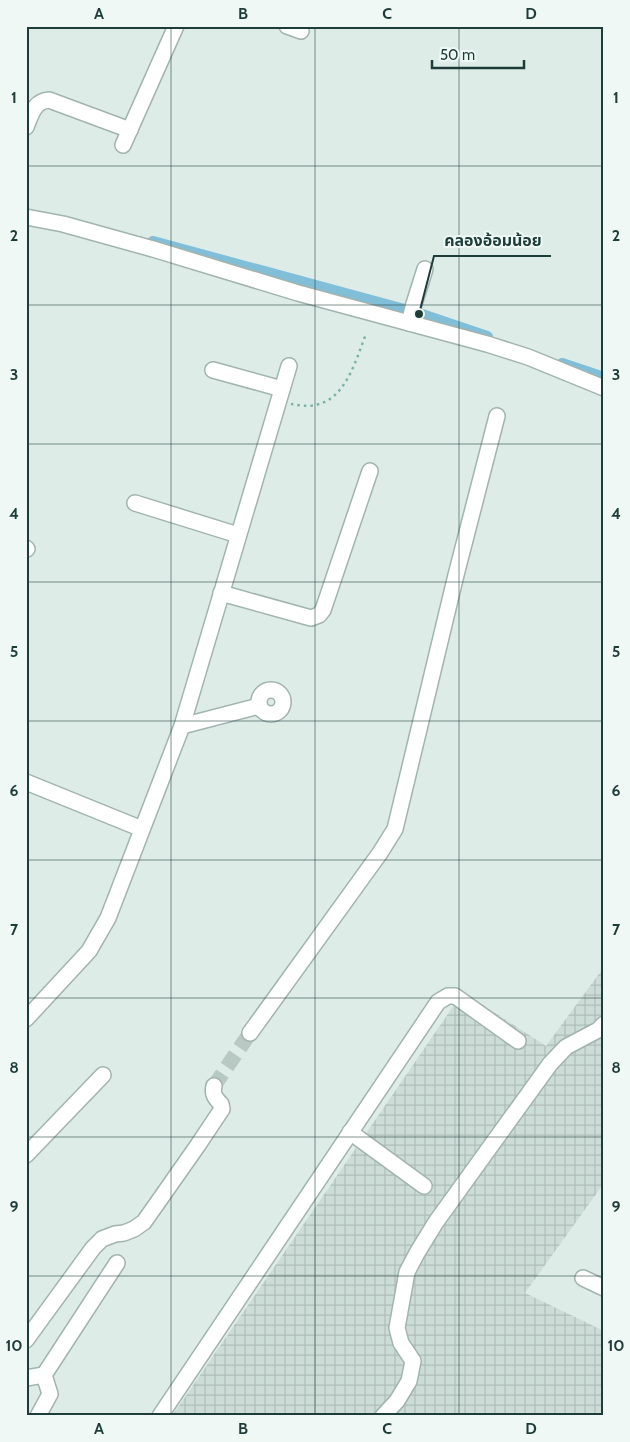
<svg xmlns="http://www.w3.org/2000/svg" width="630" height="1442" font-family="Cabin,'Noto Sans Thai',sans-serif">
	<defs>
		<pattern id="industrial-grid" width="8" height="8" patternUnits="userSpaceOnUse" patternTransform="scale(1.25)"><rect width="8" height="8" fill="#ccdcd7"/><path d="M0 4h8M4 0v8" fill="none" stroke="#afbeb9"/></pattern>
	</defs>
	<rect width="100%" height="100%" fill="#deece7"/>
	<polygon fill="url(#industrial-grid)" points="604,967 604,1183 525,1293 604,1331 604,1416 172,1416 463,992 546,1046"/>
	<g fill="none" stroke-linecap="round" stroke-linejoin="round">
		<g stroke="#80bfd7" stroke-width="12">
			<polyline points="153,242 419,314 487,337"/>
			<polyline points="562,364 604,378"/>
		</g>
		<polyline stroke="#b8c9c4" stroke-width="15" stroke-dasharray="15 8" stroke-linecap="butt" points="214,1086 250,1033"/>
		<defs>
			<g id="minor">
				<polyline points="287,26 301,31"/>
				<path d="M26,127c5,-12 8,-26 23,-27l81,30"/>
				<polyline points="123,145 176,26"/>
				<polyline points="26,217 63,224 153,249 298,293 487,344 528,357 604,388"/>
				<polyline points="409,323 413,307 425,269"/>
				<polyline points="213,370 282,389"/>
				<polyline points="135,503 238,535"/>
				<polyline points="26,548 27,549"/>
				<polyline points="221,593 311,618 319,615 323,610 370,471"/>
				<circle cx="271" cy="702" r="12"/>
				<polyline points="182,726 259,706"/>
				<polyline points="26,782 142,829"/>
				<polyline points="26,1019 89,951 108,918 182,726 289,366"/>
				<polyline points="250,1033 380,853 395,829 456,575 497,416"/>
				<polyline points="350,1132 424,1186"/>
				<polyline points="26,1155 103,1075"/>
				<polyline points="583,1278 604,1288"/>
				<path d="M26,1340l67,-92 9,-9 13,-5 9,-1 10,-4 10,-7 54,-77 24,-36 -1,-5c-6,-6 -9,-10 -7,-18"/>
				<polyline points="26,1378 44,1375"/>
				<polyline points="38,1416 50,1394 44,1375 117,1263"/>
				<polyline points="160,1416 438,1002 448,996 455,996 518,1041"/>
				<polyline points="383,1416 397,1401 409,1381 413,1361 401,1343 397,1328 407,1272 417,1253 436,1222 550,1064 566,1047 598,1030 604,1024"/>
			</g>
		</defs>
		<use href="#minor" stroke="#a1b4af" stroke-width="18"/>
		<path stroke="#7bb3a8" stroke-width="2.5" stroke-dasharray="2.5 4" stroke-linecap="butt" d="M291,404c7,1 16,3 24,1 31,-5 41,-46 51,-71"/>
		<use href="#minor" stroke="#fff" stroke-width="15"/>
	</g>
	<path fill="none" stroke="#1e3d38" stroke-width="1" stroke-opacity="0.55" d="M171,26v1390M315,26v1390M459,26v1390M26,166h578M26,305h578M26,444h578M26,582h578M26,721h578M26,860h578M26,998h578M26,1137h578M26,1276h578"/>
	<path fill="none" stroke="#1e3d38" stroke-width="2" d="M419 314L434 256H551"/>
	<circle fill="#1e3d38" stroke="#eff8f5" stroke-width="2" cx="419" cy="314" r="5"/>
	<g font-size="16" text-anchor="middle" font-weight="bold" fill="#1e3d38" stroke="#eff8f5" stroke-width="4" stroke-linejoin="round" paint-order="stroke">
		<text x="493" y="246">คลองอ้อมน้อย</text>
	</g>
	<rect width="630" height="1442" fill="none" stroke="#eff8f5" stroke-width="55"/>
	<path d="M432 60v8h92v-8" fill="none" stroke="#1e3d38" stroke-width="2.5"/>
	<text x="440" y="60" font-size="15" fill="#1e3d38" stroke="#eff8f5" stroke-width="4" paint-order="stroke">50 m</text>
	<rect x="28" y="28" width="574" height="1386" fill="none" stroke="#1e3d38" stroke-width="2"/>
	<g font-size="16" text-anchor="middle" font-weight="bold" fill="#1e3d38">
		<text x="99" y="19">A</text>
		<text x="243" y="19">B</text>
		<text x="387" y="19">C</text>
		<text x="531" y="19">D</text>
		<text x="14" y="103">1</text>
		<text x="616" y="103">1</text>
		<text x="14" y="241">2</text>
		<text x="616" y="241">2</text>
		<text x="14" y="380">3</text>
		<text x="616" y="380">3</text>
		<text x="14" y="519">4</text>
		<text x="616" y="519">4</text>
		<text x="14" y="657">5</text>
		<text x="616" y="657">5</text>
		<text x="14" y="796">6</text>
		<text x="616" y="796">6</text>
		<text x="14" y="935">7</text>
		<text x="616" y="935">7</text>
		<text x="14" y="1073">8</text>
		<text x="616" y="1073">8</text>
		<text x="14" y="1212">9</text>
		<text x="616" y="1212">9</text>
		<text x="14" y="1351">10</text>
		<text x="616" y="1351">10</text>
		<text x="99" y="1434">A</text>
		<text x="243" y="1434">B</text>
		<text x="387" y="1434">C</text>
		<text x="531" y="1434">D</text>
	</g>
</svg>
